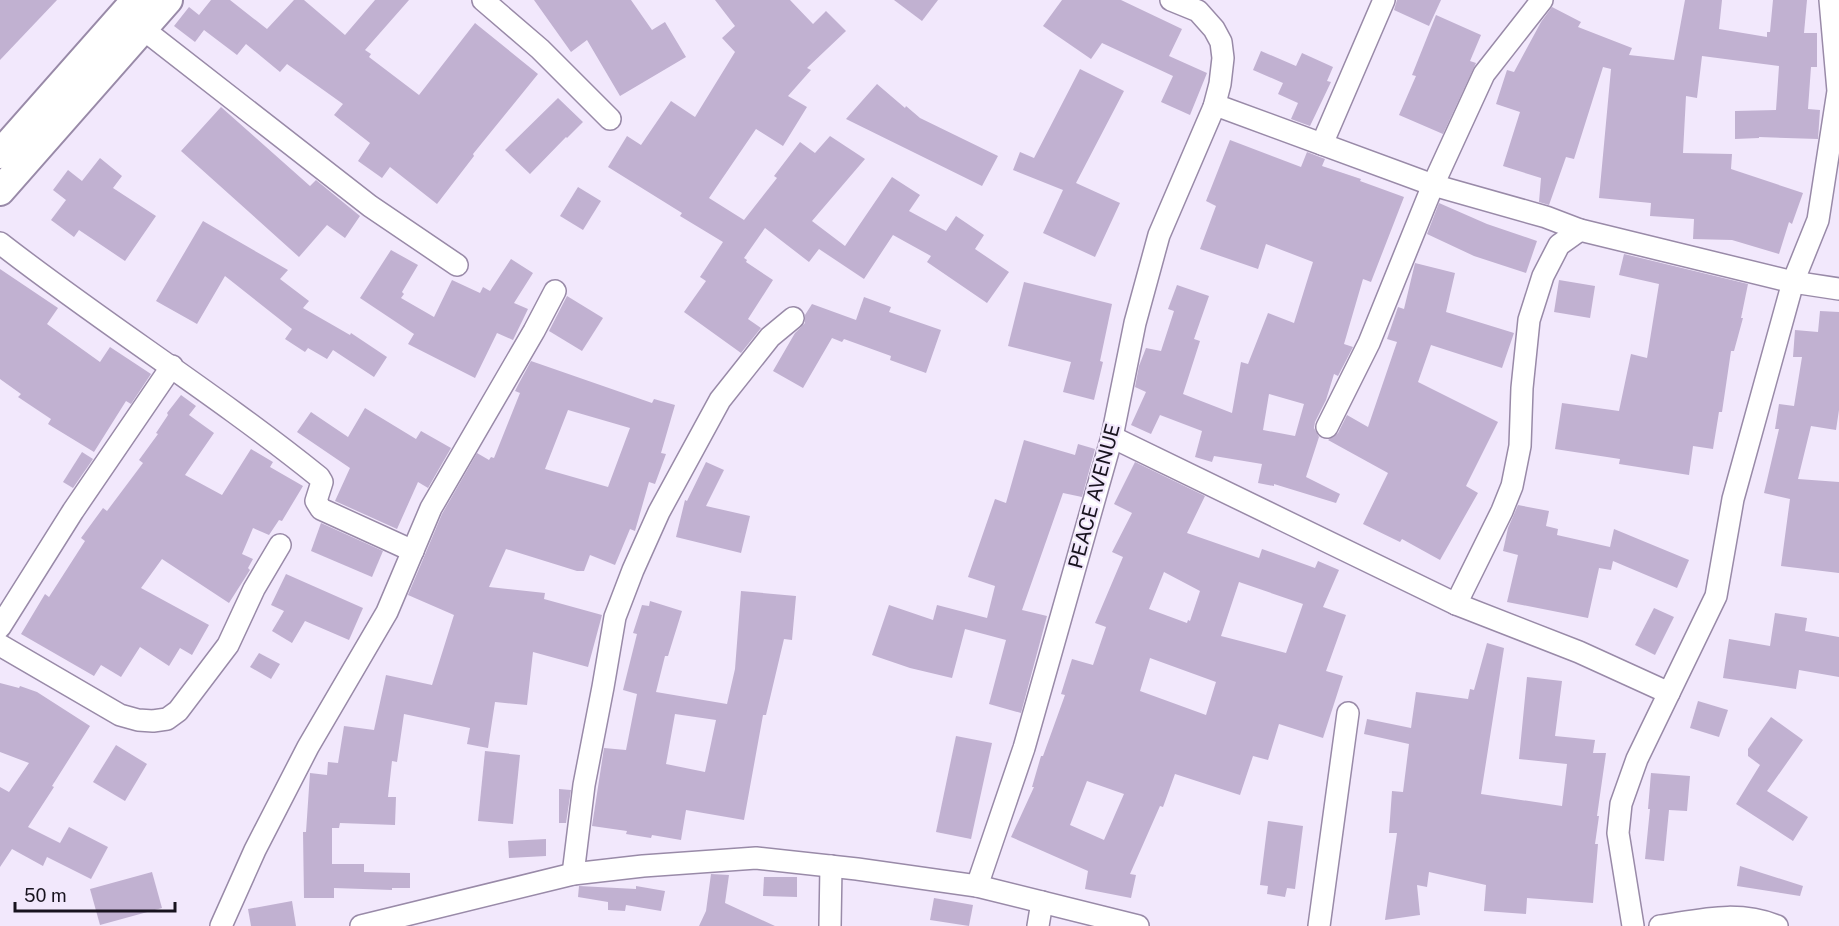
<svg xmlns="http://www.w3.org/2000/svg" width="1839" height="926" font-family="'Public Sans',sans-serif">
	<rect width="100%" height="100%" fill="#f2e8fc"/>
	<g fill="#c1b1d1" fill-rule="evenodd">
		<polygon points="0,0 57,0 0,60"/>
		<polygon points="211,0 230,0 267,29 294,0 304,0 345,35 375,0 409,0 365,50 371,54 369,57 419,95 475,23 538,74 473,154 474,156 437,204 390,167 382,178 358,161 370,143 334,115 343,104 287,64 280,72 246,44 237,55 204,30 195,42 174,26 189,7 199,15"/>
		<polygon points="534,0 631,0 652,30 665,22 686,57 620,96 587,40 571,52"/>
		<polygon points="715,0 790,0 813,24 826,11 846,31 807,68 811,70 788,96 807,107 783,146 756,129 709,198 744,220 777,178 774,176 800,142 815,153 830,136 865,159 812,221 845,246 892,177 920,195 909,211 946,231 956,216 984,235 975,249 1009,272 987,303 927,262 931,256 893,235 864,279 819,249 809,262 765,228 744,258 747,260 746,262 773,280 748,319 761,328 741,353 684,312 706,281 700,277 723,242 680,216 682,213 608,167 627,136 641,145 671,101 695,117 735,52 722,38 735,26"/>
		<polygon points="894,0 938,0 922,21"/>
		<polygon points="1062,0 1121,0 1182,29 1169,56 1207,73 1190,115 1161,102 1173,76 1102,43 1091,59 1043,26"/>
		<polygon points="1397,0 1441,0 1429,26 1394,10"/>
		<polygon points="1685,0 1722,0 1719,29 1767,37 1767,32 1770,32 1773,0 1807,0 1804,33 1817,33 1817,67 1811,67 1808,109 1820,110 1818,139 1759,137 1759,138 1735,139 1735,111 1776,110 1779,66 1702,56 1697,98 1686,96 1683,153 1732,154 1731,169 1803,193 1792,224 1789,222 1779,254 1732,240 1693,239 1694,219 1650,216 1651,203 1599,198 1611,69 1603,67 1574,159 1566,157 1549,205 1539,202 1541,178 1503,166 1520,112 1496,104 1507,70 1514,72 1541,22 1552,7 1581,22 1578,27 1632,48 1629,55 1674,60"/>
		<polygon points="1436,15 1481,35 1470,61 1476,63 1443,134 1399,115 1416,76 1412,75"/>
		<polygon points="1261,51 1296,66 1302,53 1333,67 1327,81 1331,82 1310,126 1291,119 1298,103 1278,94 1283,83 1253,70"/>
		<polygon points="1080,69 1124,91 1076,183 1120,203 1095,257 1043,233 1063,190 1013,170 1020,152 1034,158"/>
		<polygon points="877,84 905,108 906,106 920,118 998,156 982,186 846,119"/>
		<polygon points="558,98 583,122 567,138 566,137 530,174 505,150"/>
		<polygon points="221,107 310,186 316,180 360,216 345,238 327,225 299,257 181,151"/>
		<path d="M1230,140l71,27 6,-15 18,7 -3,7 39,13 -1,2 44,16 -33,85 -8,-3 -19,65 9,3 -15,29 -4,-2 -8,26 -11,22 -1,6 5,9 -13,40 34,17 -4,9 -62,-19v2l-16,-3 4,-19 -48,-8 -2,6 -17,-5 7,-26 -42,-16 -9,19 -20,-9 15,-33 -11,-5 4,-21 7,-18 15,3 13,-40 -6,-2 9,-24 32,11 -15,43 6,2 -17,53 49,19 9,-51 7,2 20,-51 26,10 19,-61 -47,-18 -8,25 -58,-20 16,-43 -10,-5zM1269,394l35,10 -9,32 -32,-6z"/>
		<polygon points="100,158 122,176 113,188 156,216 125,261 79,230 74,237 51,220 66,200 53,190 68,170 82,181"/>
		<polygon points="578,187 601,201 583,230 560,216"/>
		<polygon points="1439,203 1487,224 1537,241 1526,273 1474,256 1427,234"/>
		<polygon points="203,221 288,270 280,279 309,301 303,308 350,335 351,333 387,357 374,377 333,350 327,359 308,348 305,352 285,339 292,329 225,276 197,324 156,301"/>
		<polygon points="391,250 418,265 402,292 404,294 401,298 434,317 452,280 480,293 483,287 490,291 511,259 533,273 514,303 528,309 513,340 497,333 475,378 408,344 414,334 360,298"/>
		<polygon points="1624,254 1748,284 1741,318 1743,318 1734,351 1731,351 1722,412 1719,412 1713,449 1693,446 1689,475 1619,464 1620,459 1555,449 1562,403 1619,411 1631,354 1647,358 1659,284 1619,275"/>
		<polygon points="1415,263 1455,273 1446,312 1514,333 1502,368 1431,345 1418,382 1498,422 1466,486 1478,493 1440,560 1402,539 1400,542 1363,524 1388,473 1328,440 1338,433 1347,415 1368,427 1397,342 1387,339 1398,307 1404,309"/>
		<polygon points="0,269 58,308 47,324 100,362 110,347 151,374 131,404 126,401 94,452 48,424 51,419 18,397 21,394 0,379"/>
		<polygon points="1559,280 1595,286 1590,318 1554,312"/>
		<polygon points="1024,282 1112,304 1100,361 1103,362 1094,400 1063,392 1071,362 1008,346"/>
		<polygon points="567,296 603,318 582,351 549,331"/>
		<polygon points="864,297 891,307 889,312 941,330 926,373 890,360 891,356 844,339 842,342 832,338 803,388 773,371 795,333 805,323 805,315 812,304 856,320"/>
		<polygon points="1820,311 1839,312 1839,410 1836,430 1811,426 1798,479 1839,482 1839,573 1781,566 1790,499 1764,493 1779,429 1775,429 1779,404 1794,406 1802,357 1793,357 1795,330 1818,332"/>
		<path d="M531,361l121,42 2,-4 21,6 -14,48 5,1 -11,30 -6,-2 -14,49 -5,-2 -15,36 -25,-10 -6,16h-7l-71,-22 -17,38 56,6 -1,6 58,16 -14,52 -55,-15 -6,53 -32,-3 -7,46 -21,-4 3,-16 -66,-14 -7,48 -5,-1 -4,36h8l-1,28 -55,-2 -1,5h-7v36h32v8l46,1v15h-18v2l-58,-2v10h-30l-1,-66h3l4,-59 17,2 1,-13 10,1 6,-37 30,4 12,-55 46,10 22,-70 -46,-20 34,-81 35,-61 12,7 2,-3 3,1 26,-65 -5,-2 3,-6zM568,410l62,18 -22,59 -63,-18z"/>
		<polygon points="181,395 196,406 189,415 214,433 185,475 222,495 251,449 273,462 270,467 303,486 282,521 279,520 269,535 253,528 242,554 253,559 248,568 250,570 229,603 162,559 141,588 209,625 192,655 180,648 169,666 140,647 121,677 101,665 94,676 21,634 45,594 49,597 85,541 81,538 103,508 107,511 143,463 139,460 158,434 156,433 168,415 167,413"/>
		<polygon points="365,408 416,439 421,431 451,448 428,488 418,482 397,529 335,501 350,468 297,432 311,412 348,437"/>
		<polygon points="1024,440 1075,455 1078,444 1095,449 1082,497 1063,493 1022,610 1047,616 1021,713 989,704 1006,640 965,629 952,678 910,668 872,655 889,605 933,620 937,605 987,618 995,586 968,577 995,499 1006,503"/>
		<polygon points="82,452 93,459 73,488 63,482"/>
		<polygon points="706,462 724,470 706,506 750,516 741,553 676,537 685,500 687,501"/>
		<path d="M1135,462l70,34 -18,37 72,25 3,-9 53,19 3,-7 21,9 -16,37 23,8 -20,56 17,5 -20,62 -44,-14 -11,36 -15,-4 -13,39 -65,-21 -12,33 -3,-1 -30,68 6,1 -5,23 -46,-9 3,-18 -77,-34 23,-50h-2l9,-31h2l22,-61 -4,-1 11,-35 21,6 13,-38 -11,-4 28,-66 -11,-5 20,-39 -18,-9zM1164,572l36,19 -10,30 -2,-1 -1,3 -38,-14zM1239,582l64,22 -17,49 -65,-17zM1150,658l66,24 -10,33 -66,-24zM1087,781l37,13 -20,46 -34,-15z"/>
		<polygon points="1518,505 1549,511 1546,526 1558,529 1557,535 1610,547 1614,529 1689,560 1677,588 1613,561 1611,570 1599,568 1588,618 1507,602 1518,555 1503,551 1508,528"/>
		<polygon points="321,523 383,551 372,577 311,551"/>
		<polygon points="286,574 363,608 349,640 305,621 292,643 272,631 284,611 271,605"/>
		<path d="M741,591l55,5 -4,44 -8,-1 -18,76h-3l-19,105 -58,-10 -5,30 -29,-5 -1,3 -25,-4 1,-3 -35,-5 12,-78 22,2 11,-56 -14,-4 14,-56 -4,-1 9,-28 7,1 1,-5 32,10 -14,45h-3l-9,36 71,12 8,-35zM675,714l41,6 -11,52 -39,-8z"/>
		<polygon points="1654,608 1674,617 1655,655 1635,645"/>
		<polygon points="1775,613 1807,618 1805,631 1839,637 1839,677 1799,670 1796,689 1723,678 1729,639 1770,646"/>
		<polygon points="1487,643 1504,648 1481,794 1562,806 1567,764 1519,759 1527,677 1562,681 1555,736 1595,740 1593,753 1606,753 1597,816 1599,816 1595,844 1598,844 1593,903 1527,898 1526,914 1484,911 1486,885 1429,872 1427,887 1417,885 1420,915 1385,920 1397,833 1389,833 1392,791 1403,792 1409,744 1364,734 1367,719 1411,728 1416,692 1468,699 1470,689 1474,690"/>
		<polygon points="259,653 280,664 271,679 250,667"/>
		<polygon points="0,683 19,688 20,686 37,692 90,726 52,786 54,787 28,827 60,843 69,827 108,847 91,879 47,857 43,866 12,849 0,867 0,787 9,792 29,763 0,752"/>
		<polygon points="1698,701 1728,710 1719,737 1690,728"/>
		<polygon points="1771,717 1803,740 1767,791 1808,817 1793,841 1736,804 1760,765 1748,756 1748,749"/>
		<polygon points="956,736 992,743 971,839 936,832"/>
		<polygon points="116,745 147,764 125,801 93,782"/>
		<polygon points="485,751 520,755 513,824 478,821"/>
		<polygon points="1651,773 1690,776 1687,811 1669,810 1664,861 1645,859 1650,809 1648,809"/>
		<polygon points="559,789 571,790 566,823 559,823"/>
		<polygon points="1268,821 1303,826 1295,889 1287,888 1285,897 1267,894 1268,886 1260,885"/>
		<polygon points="546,839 546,856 509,858 508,841"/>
		<polygon points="1740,866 1803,886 1800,896 1737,886"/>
		<polygon points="152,872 162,908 100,925 90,889"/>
		<polygon points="711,874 729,875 725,903 775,926 699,926 706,911"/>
		<polygon points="764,877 797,877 797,897 763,896"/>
		<polygon points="579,886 636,889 636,886 665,891 661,911 626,905 625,911 608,910 608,902 578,897"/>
		<polygon points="934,898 973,905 969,926 930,920"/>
		<polygon points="292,901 296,926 251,926 248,909"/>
	</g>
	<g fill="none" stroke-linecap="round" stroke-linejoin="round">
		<defs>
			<g id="street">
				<polyline points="483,0 540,49 610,119"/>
				<polyline points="143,29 370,206 457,265"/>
				<polyline points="1214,107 1221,107 1433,185 1546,217 1580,230 1793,282 1839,289"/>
				<polyline points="1322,144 1384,0"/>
				<path d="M0,243c104,81 216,151 319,234l3,5 -6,19 5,8 92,42"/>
				<polyline points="1327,427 1369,343 1433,185 1484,74 1542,0"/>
				<polyline points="1112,437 1456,604 1579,652 1669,693"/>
				<polyline points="1456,604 1502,511 1512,486 1520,446 1522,388 1529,320 1543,276 1559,245 1580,230"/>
				<polyline points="0,627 73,511 172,366"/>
				<polyline points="0,645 120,715 138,720 153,721 167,719 178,711 228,645 254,589 280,545"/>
				<polyline points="573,874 584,785 603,687 615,617 633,570 659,512 720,400 770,337 793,318"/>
				<polyline points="977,886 1024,748 1112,437 1135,323 1159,235 1214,107 1220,84 1223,58 1221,42 1214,29 1198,11 1171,0"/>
				<polyline points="221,926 255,850 308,747 387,612 431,508 534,331 555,291"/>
				<polyline points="361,926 573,874 643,866 756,858 857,869 977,886 1138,926"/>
				<polyline points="830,926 831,866"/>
				<polyline points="1038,926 1042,902"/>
				<polyline points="1319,926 1348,713"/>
				<polyline points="1633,926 1618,833 1621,804 1637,759 1716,596 1733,499 1793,282 1818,220 1838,91 1830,0"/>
				<path d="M1660,926c41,-6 77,-16 117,0"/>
			</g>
			<g id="secondary">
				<polyline points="0,154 136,0"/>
				<polyline points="0,191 168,0"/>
			</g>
		</defs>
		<use href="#street" stroke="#998aa8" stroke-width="24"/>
		<use href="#secondary" stroke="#998aa8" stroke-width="32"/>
		<use href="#street" stroke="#fff" stroke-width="21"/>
		<use href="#secondary" stroke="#fff" stroke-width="28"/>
	</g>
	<g text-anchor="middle" stroke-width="4.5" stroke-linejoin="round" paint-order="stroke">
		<g font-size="20" fill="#18131e" stroke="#f2e8fc">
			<text transform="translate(1094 496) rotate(-75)" y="7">PEACE AVENUE</text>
		</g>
	</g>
	<path d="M15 902v9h160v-9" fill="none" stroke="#18131e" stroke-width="3"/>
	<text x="24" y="902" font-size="18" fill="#18131e" stroke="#f2e8fc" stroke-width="4.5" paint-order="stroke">50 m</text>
</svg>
